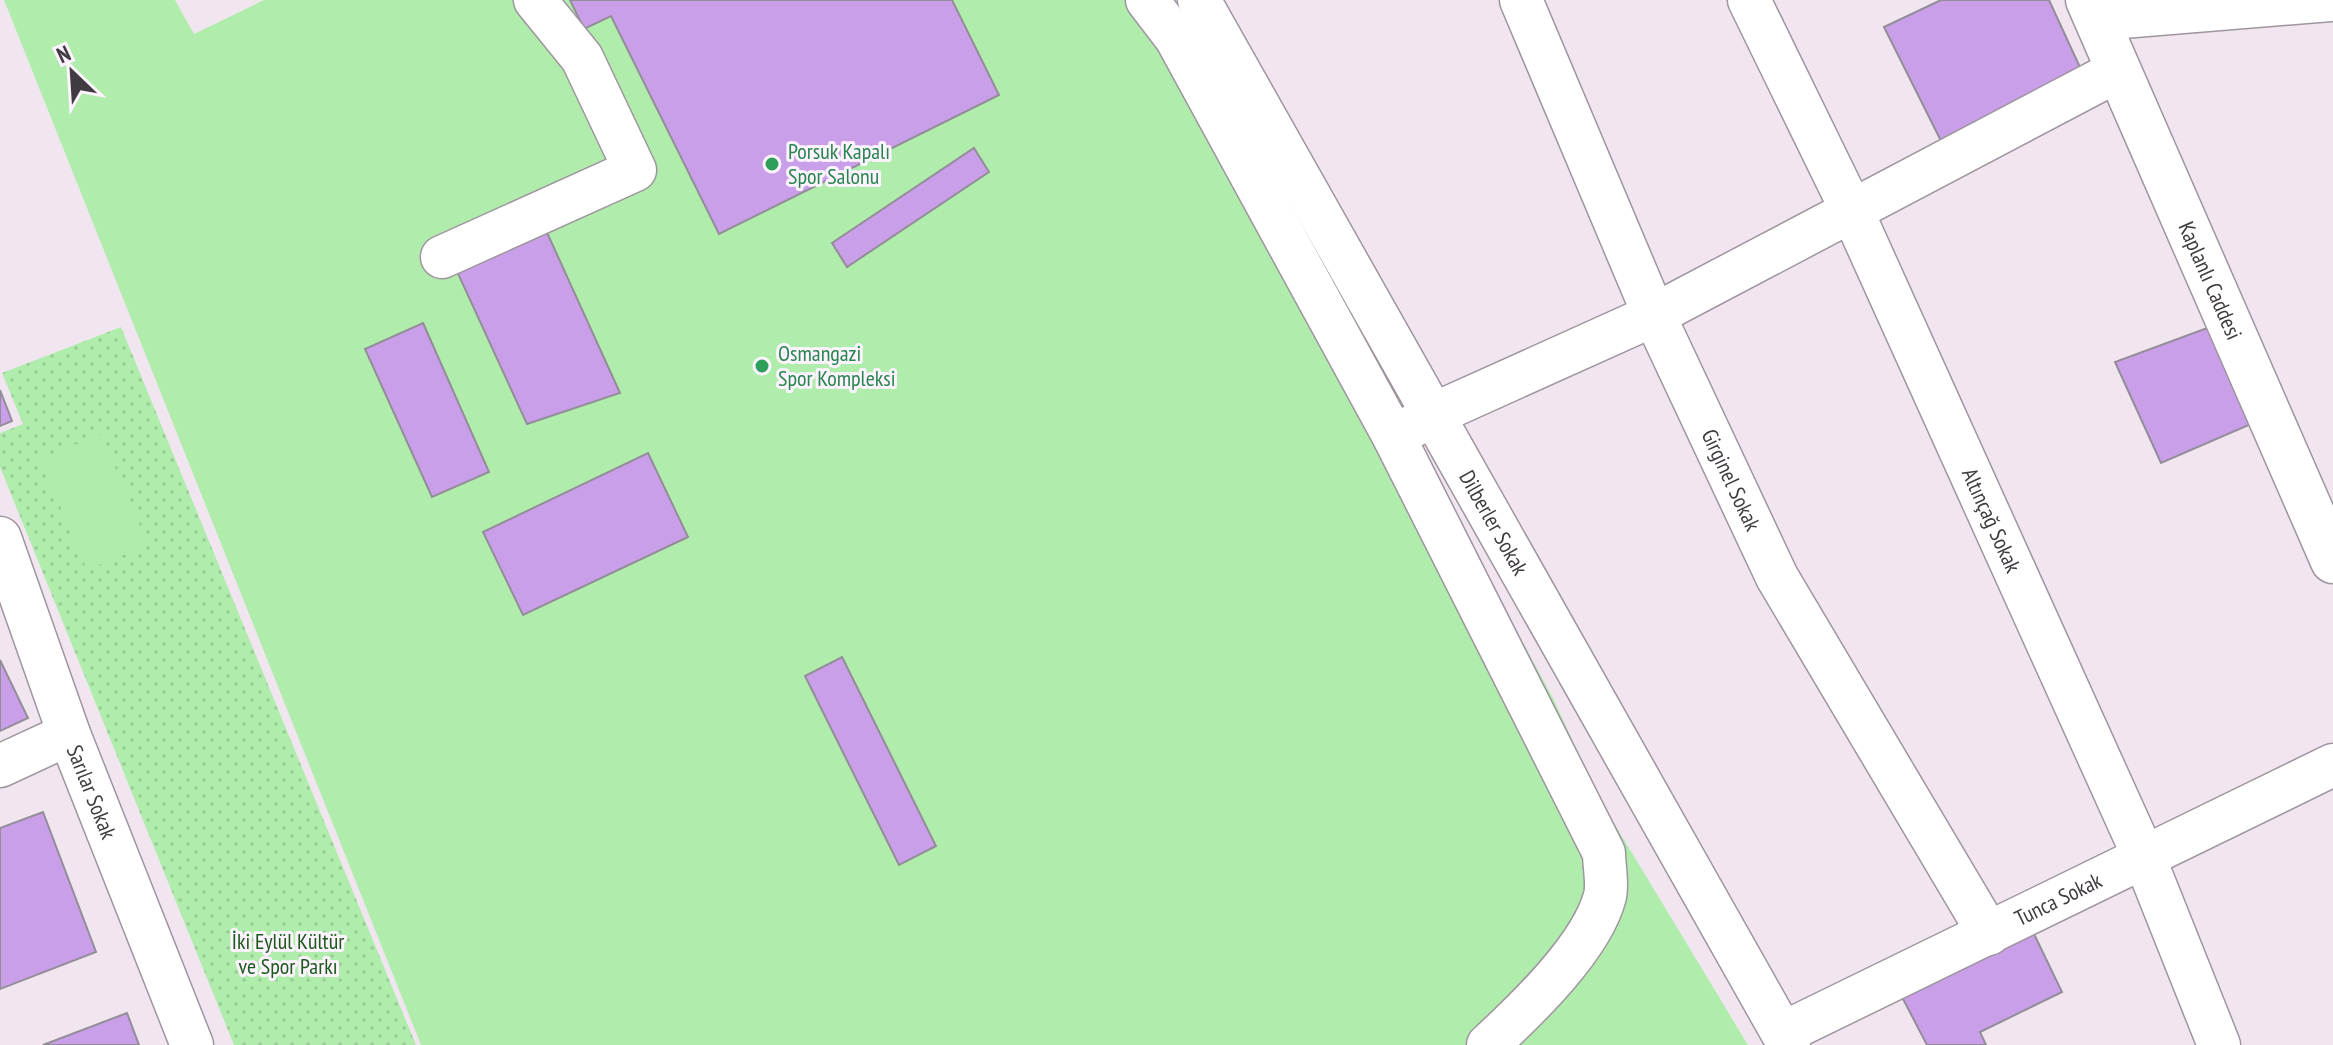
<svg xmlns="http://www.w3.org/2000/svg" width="2333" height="1045" font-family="'PT Sans Narrow',sans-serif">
	<defs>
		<pattern id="grass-dots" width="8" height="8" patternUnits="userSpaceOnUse" patternTransform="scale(2)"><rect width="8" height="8" fill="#b0edad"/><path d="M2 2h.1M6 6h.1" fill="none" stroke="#98cc96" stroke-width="1.8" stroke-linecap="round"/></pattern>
	</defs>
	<rect width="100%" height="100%" fill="#f1e6f0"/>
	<polygon fill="url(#grass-dots)" points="121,327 416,1045 234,1045 0,467 0,433 23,424 2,373"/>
	<g fill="#b0edad">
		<polygon points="4,0 175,0 194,34 264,0 1173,0 1553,698 1600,800 1748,1045 421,1045"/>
		<polygon points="101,434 148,545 87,570 40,459"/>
	</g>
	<g fill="#ca9fea" stroke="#938d98" stroke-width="2">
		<polygon points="570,0 952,0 999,95 719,234 611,16 584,29"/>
		<polygon points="1941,0 2049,0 2084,76 1943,145 1884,27"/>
		<polygon points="974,148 989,172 847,267 832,243"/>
		<polygon points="544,226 620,393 527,424 455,267"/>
		<polygon points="423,323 489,472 432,497 365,349"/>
		<polygon points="2218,324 2258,421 2161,463 2115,362"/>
		<polygon points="0,390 12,421 0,426"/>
		<polygon points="648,453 688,537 523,615 483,532"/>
		<polygon points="842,657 936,846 899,865 805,676"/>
		<polygon points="0,660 28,718 0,731"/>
		<polygon points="43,812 96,952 0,989 0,828"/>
		<polygon points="2034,934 2062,992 1980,1032 1986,1045 1927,1045 1902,997"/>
		<polygon points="127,1013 139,1045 43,1045"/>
	</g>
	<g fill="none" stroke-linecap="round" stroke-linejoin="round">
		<defs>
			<g id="minor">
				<polyline points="1147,0 1176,38 1394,437"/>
				<path id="s1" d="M1199,0l590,1045"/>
				<path id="s2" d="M1521,0l133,315 123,262 212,357"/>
				<path id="s3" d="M1749,0l103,211 292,646 75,188"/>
				<polyline points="2098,19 2330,0"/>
				<polyline points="442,257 635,170 582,58 535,0"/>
				<path id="s4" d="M0,538l69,196 123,311"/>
				<polyline points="0,766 69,734"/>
				<path id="s5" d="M1783,1033l550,-268"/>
				<path d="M1488,1045c38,-35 104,-98 117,-149 3,-13 -1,-30 -1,-43l-210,-416 38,-22 222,-100 465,-245"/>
			</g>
			<g id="secondary">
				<path id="s6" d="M2088,0l245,561"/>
			</g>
		</defs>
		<use href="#minor" stroke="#9f959f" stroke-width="45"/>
		<use href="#secondary" stroke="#9f959f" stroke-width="47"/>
		<use href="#minor" stroke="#fff" stroke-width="42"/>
		<use href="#secondary" stroke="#fff" stroke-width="44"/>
	</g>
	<g fill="#2e9e5b" stroke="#fef3fe" stroke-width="3">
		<circle cx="772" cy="164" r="8"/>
		<circle cx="762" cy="366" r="8"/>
	</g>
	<g text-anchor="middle" stroke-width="6" stroke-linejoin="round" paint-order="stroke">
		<g font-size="22" fill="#27864d" stroke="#fef3fe" text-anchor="start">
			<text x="788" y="159">Porsuk Kapalı<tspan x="788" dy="25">Spor Salonu</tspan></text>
			<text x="778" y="361">Osmangazi<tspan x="778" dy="25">Spor Kompleksi</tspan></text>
		</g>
		<g font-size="22" fill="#403b40" stroke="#fef3fe">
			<text dy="8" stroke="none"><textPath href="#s6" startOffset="306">Kaplanlı Caddesi</textPath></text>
			<text dy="8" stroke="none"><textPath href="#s2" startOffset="524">Girginel Sokak</textPath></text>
			<text dy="8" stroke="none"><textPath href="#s3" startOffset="574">Altınçağ Sokak</textPath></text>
			<text dy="8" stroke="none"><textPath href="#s1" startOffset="600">Dilberler Sokak</textPath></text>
			<text dy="8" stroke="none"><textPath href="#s4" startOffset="270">Sarılar Sokak</textPath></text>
			<text dy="8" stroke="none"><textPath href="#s5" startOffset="306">Tunca Sokak</textPath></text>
		</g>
		<g font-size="22" fill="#19591a" stroke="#fef3fe">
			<text x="288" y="949">İki Eylül Kültür<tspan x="288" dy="25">ve Spor Parkı</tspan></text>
		</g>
	</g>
	<g transform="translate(72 72) rotate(335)" stroke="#fef3fe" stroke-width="6" paint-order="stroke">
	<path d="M0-6L14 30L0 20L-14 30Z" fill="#403b40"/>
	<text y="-12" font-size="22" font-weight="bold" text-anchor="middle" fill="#403b40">N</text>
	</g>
</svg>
